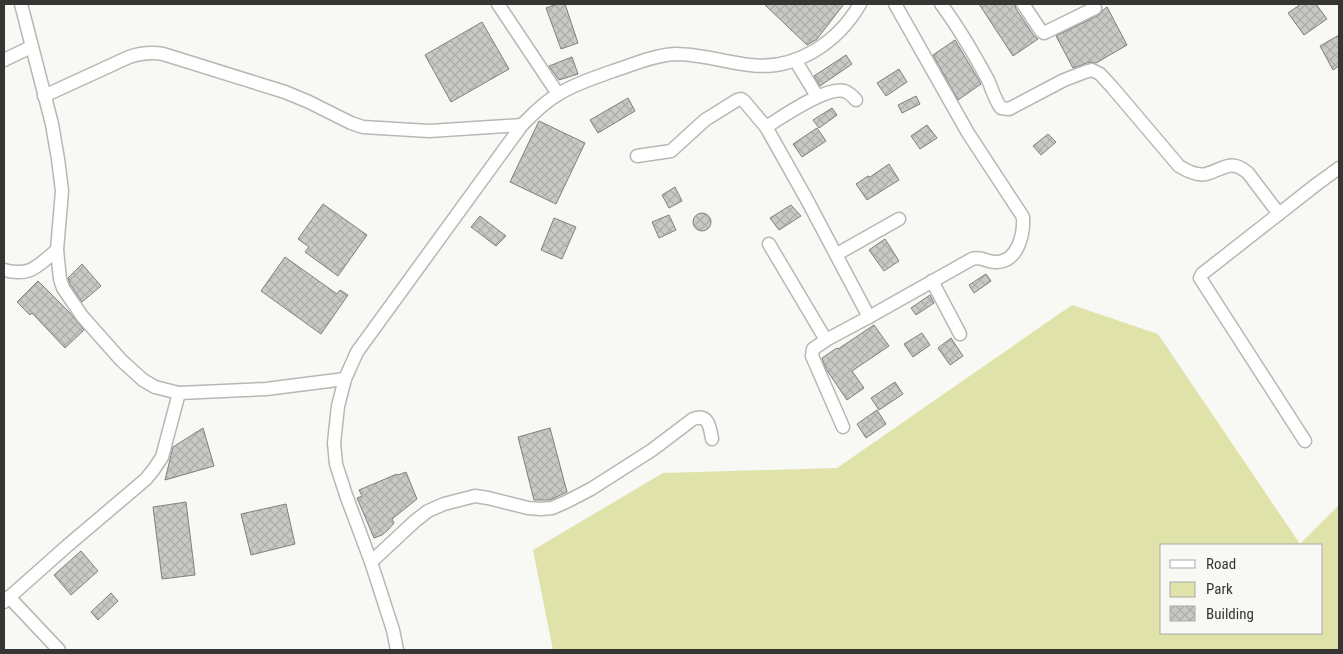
<svg xmlns="http://www.w3.org/2000/svg" width="1343" height="654" font-family="'Roboto Condensed',sans-serif">
	<defs>
		<pattern id="building-cross-hatch" width="8" height="8" patternUnits="userSpaceOnUse" patternTransform="scale(1.25)"><rect width="8" height="8" fill="#c8c8c5"/><path d="M0 0l8 8M0 8l8-8" fill="none" stroke="#acacaa"/></pattern>
	</defs>
	<rect width="100%" height="100%" fill="#f8f8f5"/>
	<path fill="#dfe3aa" fill-rule="evenodd" d="M1072,305l86,29 142,210 39,-39v145h-786l-20,-100 130,-77 174,-5zM1162,545h160v88h-160z"/>
	<g fill="url(#building-cross-hatch)" stroke="#80807e">
		<polygon points="557,4 565,4 578,43 561,49 546,8"/>
		<polygon points="764,4 844,4 817,39 807,45"/>
		<polygon points="979,4 1015,4 1016,9 1034,36 1038,39 1013,56"/>
		<polygon points="1301,4 1316,4 1327,19 1304,35 1288,13"/>
		<polygon points="1107,7 1127,45 1096,63 1090,62 1073,68 1056,36 1099,15 1103,10"/>
		<polygon points="482,22 509,69 451,102 425,55"/>
		<polygon points="1339,35 1339,66 1333,70 1320,46"/>
		<polygon points="955,40 981,84 958,100 933,55"/>
		<polygon points="846,55 852,64 820,86 814,76"/>
		<polygon points="572,57 578,74 559,80 549,66"/>
		<polygon points="899,69 907,82 886,96 877,83"/>
		<polygon points="916,96 920,104 902,113 898,105"/>
		<polygon points="628,98 635,111 598,133 590,120"/>
		<polygon points="832,108 837,115 819,128 813,120"/>
		<polygon points="539,121 585,143 556,204 510,182"/>
		<polygon points="927,125 937,138 920,149 911,136"/>
		<polygon points="817,128 826,141 802,157 793,144"/>
		<polygon points="1048,134 1056,142 1041,155 1033,146"/>
		<polygon points="889,164 899,180 867,200 856,184 868,176 870,177"/>
		<polygon points="675,187 682,201 669,208 662,195"/>
		<polygon points="323,204 367,235 338,276 305,252 309,247 298,239"/>
		<polygon points="791,205 801,216 779,230 770,218"/>
		<circle cx="702" cy="222" r="9"/>
		<polygon points="669,215 676,230 659,238 652,222"/>
		<polygon points="480,216 506,236 496,246 471,227"/>
		<polygon points="554,218 576,227 562,259 541,250"/>
		<polygon points="885,239 899,261 884,271 869,250"/>
		<polygon points="285,257 337,294 340,290 348,295 321,334 261,291"/>
		<polygon points="82,264 101,286 82,302 70,284 68,278"/>
		<polygon points="986,274 991,281 974,293 969,285"/>
		<polygon points="38,281 69,312 84,330 65,348 32,313 30,315 17,302"/>
		<polygon points="930,295 934,303 916,315 911,308"/>
		<polygon points="874,325 889,346 852,371 864,388 847,400 826,369 822,358 837,348 838,349"/>
		<polygon points="922,333 930,345 913,357 904,344"/>
		<polygon points="951,338 963,356 950,365 938,348"/>
		<polygon points="895,382 903,394 879,410 871,398"/>
		<polygon points="877,410 886,424 866,438 857,424"/>
		<polygon points="203,428 214,466 165,480 173,447"/>
		<polygon points="550,428 567,492 550,500 534,500 518,437"/>
		<polygon points="406,472 417,499 392,519 394,523 388,530 382,535 374,538 357,498 362,496 359,490 397,474 398,475"/>
		<polygon points="186,502 195,575 162,579 153,507"/>
		<polygon points="286,504 295,544 251,555 241,514"/>
		<polygon points="81,551 98,571 71,595 54,575"/>
		<polygon points="111,593 118,601 98,620 91,612"/>
	</g>
	<g fill="none" stroke-linecap="round" stroke-linejoin="round">
		<defs>
			<g id="minor">
				<polyline points="21,4 52,124 58,159 62,191 57,250 60,279 63,288 82,316 121,360 143,380 155,387 179,393 266,389 345,379"/>
				<polyline points="498,4 558,94"/>
				<path d="M941,4c18,24 33,50 47,76 4,9 7,20 13,28l8,1 55,-29 21,-8 7,-2 8,4 12,13 67,79c8,5 18,10 27,8 18,-5 25,-16 42,-1l31,41"/>
				<polyline points="1023,4 1041,31 1044,33 1095,8"/>
				<polyline points="4,60 31,47"/>
				<polyline points="795,60 817,96"/>
				<path d="M44,96l85,-39c12,-4 22,-5 34,-3l122,38 24,10 42,21 12,4 66,4 93,-6"/>
				<path d="M766,127c16,-10 60,-41 78,-36 5,1 9,6 12,9"/>
				<polyline points="637,156 671,151 705,120 737,100 741,99 744,101 766,127 806,198 869,317"/>
				<polyline points="769,244 826,340"/>
				<polyline points="837,254 899,219"/>
				<path d="M4,270c27,7 33,-4 53,-20"/>
				<polyline points="932,281 960,334"/>
				<path d="M843,427l-31,-71 1,-7 13,-9 43,-23 103,-58c9,-3 15,3 23,3 23,1 29,-28 28,-45l-55,-84 -73,-129"/>
				<polyline points="1305,441 1200,278 1202,274 1317,184 1339,168"/>
				<path d="M371,562l44,-41 13,-10 16,-7 31,-8 13,2 40,10 13,1 11,-1 14,-6 25,-13 61,-39 41,-31c16,-6 17,9 19,20"/>
				<polyline points="9,597 59,650"/>
				<polyline points="4,602 67,546 146,479 154,469 162,457 179,393"/>
				<path d="M397,650l-4,-20 -22,-68 -25,-67 -10,-31 -2,-21 4,-37 7,-27 12,-27 165,-227c11,-11 21,-22 35,-30 17,-11 37,-17 56,-24 19,-6 41,-16 62,-17 25,0 50,8 75,11 46,6 88,-23 110,-61"/>
			</g>
		</defs>
		<use href="#minor" stroke="#b7b7b4" stroke-width="15"/>
		<use href="#minor" stroke="#fff" stroke-width="12"/>
	</g>
	<rect width="1343" height="654" fill="none" stroke="#353534" stroke-width="10"/>
	<rect x="1160" y="544" width="162" height="90" fill="#f8f8f5" stroke="#aaaaa8"/>
	<rect x="1170" y="560" width="25" height="8" fill="#ffffff" stroke="#aaaaa8"/>
	<text x="1206" y="569" font-size="15" fill="#353534">Road</text>
	<rect x="1170" y="582" width="25" height="15" fill="#dfe3aa" stroke="#aaaaa8"/>
	<text x="1206" y="594" font-size="15" fill="#353534">Park</text>
	<rect x="1170" y="606" width="25" height="15" fill="url(#building-cross-hatch)" stroke="#aaaaa8"/>
	<text x="1206" y="619" font-size="15" fill="#353534">Building</text>
</svg>
